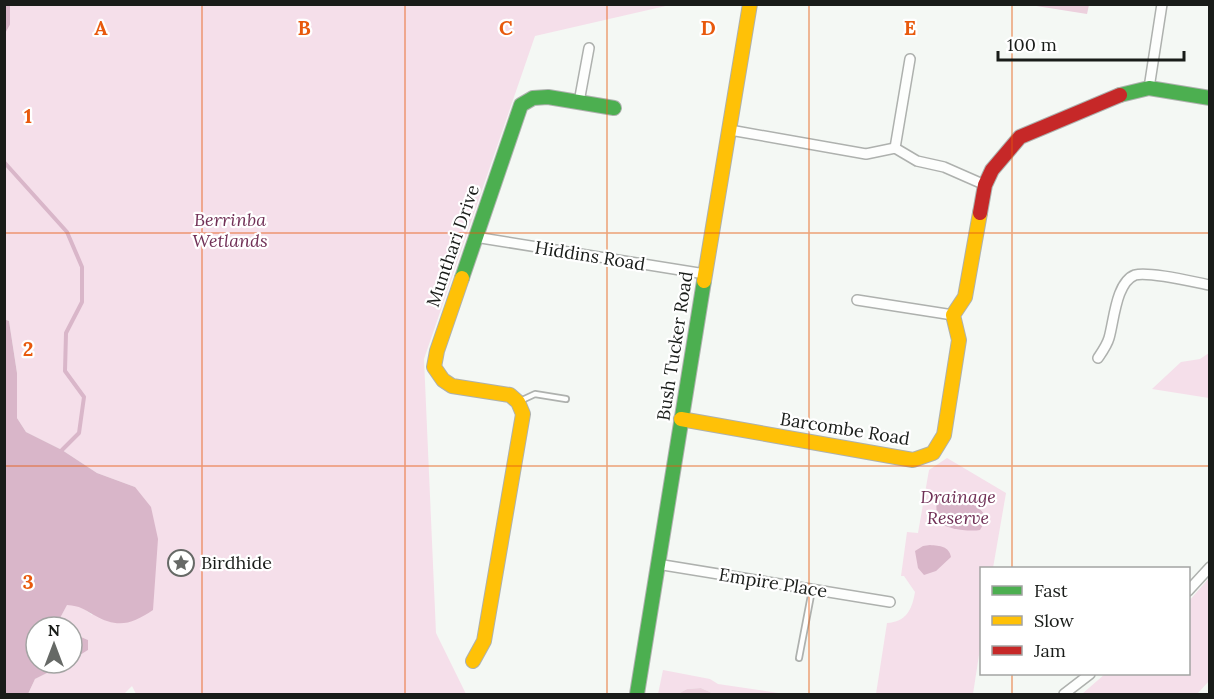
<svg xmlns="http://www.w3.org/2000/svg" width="1214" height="699" font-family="Lora,serif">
	<rect width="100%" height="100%" fill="#f4f8f4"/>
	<g fill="#f5dfea">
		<polygon points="4,5 670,5 535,36 424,359 436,633 466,694 136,694 132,686 124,694 28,694 35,679 67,663 72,663 72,660 88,650 88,640 72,633 72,627 64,627 59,620 67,604 81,606 92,615 135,487 97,473 62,450 26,432 17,418 17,373 9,321 4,319"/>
		<polygon points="1209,353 1209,398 1152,389 1181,362 1200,359"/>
		<path d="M947,458l59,35 -13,75h-11l-1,74 -8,52h-97l11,-71c19,-1 25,-13 28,-31l-11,-16h-3l6,-44 11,1 11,-63z"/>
		<polygon points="1209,578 1209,681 1197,694 1082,694 1105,674 1188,674 1189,601"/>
		<polygon points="663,670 710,679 718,684 785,694 714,694 701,688 687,689 678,694 666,693 658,694"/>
	</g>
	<g fill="#ecd0dd">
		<polygon points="1030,5 1089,4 1089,5 1087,14"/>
		<polygon points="701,688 714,694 678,694 687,689"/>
	</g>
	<g fill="#d9b6c9">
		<path d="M4,319l5,2 8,52v45l9,14 36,18 35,23 38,14 16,20 7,32 -5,71c-21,14 -35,19 -59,5 -11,-6 -13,-9 -27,-10l-8,15 5,7h-28v36h31l-32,16 -7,15h-23z"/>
		<path d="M936,499l32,3 11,6 6,7v6l-5,9c-11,2 -35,-1 -43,-9z"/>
		<path d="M930,545c10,1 19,1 21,12l-15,14 -12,4 -6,-7 -3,-17 8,-5z"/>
		<polygon points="72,633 88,640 88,650 72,660"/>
	</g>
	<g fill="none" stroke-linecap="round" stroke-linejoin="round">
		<g stroke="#d9b6c9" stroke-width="4">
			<polyline points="4,31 8,24 8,4"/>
			<polyline points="4,162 67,232 82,267 82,302 66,333 65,371 84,397 79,433 62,450"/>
		</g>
		<defs>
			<g id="lane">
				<polyline points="520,401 535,394 566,399"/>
				<polyline points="799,658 812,590"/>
			</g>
			<g id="street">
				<polyline points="1149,88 1162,4"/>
				<polyline points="579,102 589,48"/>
				<polyline points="730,130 866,154 895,148 917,161 944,167 985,185"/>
				<polyline points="895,148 910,59"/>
				<polyline points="475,237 705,274"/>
				<polyline points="857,300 953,315"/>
				<path d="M1098,358c4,-6 9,-13 11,-20 5,-17 7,-56 26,-63 13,-4 59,7 75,10"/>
				<polyline points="657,564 890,602"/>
				<polyline points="1188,591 1210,567"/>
				<polyline points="1064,694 1090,674"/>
			</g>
			<g id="fast">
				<polyline points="1120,95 1149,88 1210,98"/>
				<polyline points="462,278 521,105 533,98 548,97 614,108"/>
				<polyline points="637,694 704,281"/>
			</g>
			<g id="slow">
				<polyline points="462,278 437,351 434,367 443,380 452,386 510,395 518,402 523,414 484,641 473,661"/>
				<polyline points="704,281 750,4"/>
				<polyline points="681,419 913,460 933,453 944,435 959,340 953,315 965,297 980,213"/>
			</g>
			<polyline id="jam" points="980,213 985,185 992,170 1020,137 1120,95"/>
		</defs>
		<use href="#lane" stroke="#aeb1ae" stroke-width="8"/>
		<use href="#street" stroke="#aeb1ae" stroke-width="12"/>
		<use href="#fast" stroke="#aeb1ae" stroke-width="16"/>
		<use href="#slow" stroke="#aeb1ae" stroke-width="16"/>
		<use href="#jam" stroke="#aeb1ae" stroke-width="16"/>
		<use href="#lane" stroke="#fdfefd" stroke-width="4.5"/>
		<use href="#street" stroke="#fdfefd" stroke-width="9"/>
		<use href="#fast" stroke="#4caf50" stroke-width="14"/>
		<use href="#slow" stroke="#ffc107" stroke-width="14"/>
		<use href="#jam" stroke="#c62828" stroke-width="14"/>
	</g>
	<path fill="none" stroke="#e8590c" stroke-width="1.5" stroke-opacity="0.55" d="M202,4v690M405,4v690M607,4v690M809,4v690M1012,4v564M4,233h1206M4,466h1206M1012,674v20"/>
	<defs>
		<symbol id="sight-ring" viewBox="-11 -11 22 22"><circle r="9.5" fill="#fff" stroke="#666966" stroke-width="1.5"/><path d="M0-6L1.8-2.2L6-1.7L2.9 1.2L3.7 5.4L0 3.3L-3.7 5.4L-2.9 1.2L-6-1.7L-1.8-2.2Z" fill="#666966"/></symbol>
	</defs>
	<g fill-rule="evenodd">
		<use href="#sight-ring" x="166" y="548" width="30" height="30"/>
	</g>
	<g text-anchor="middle" stroke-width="4.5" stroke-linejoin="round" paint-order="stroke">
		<g font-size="18" font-style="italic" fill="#713157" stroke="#fff">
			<text x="230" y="226">Berrinba<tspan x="230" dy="21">Wetlands</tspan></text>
			<text x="958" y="503">Drainage<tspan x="958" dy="21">Reserve</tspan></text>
		</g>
		<g font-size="18" fill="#191c19" stroke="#fff">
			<text transform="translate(453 246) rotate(-71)" y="6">Munthari Drive</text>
			<text transform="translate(590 256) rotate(9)" y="6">Hiddins Road</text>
			<text transform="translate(675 346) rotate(-81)" y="6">Bush Tucker Road</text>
			<text transform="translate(845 429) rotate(9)" y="6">Barcombe Road</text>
			<text transform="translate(773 583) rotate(9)" y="6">Empire Place</text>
		</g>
		<g font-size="18" fill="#191c19" stroke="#fff" text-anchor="start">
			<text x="201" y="569">Birdhide</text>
		</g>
	</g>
	<g font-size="20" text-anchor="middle" font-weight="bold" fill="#e8590c" stroke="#fff" stroke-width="4.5" stroke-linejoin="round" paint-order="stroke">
		<text x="101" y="35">A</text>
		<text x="304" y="35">B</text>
		<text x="506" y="35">C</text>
		<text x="708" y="35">D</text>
		<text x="910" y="35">E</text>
		<text x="28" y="123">1</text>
		<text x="28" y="356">2</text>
		<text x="28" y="589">3</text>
	</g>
	<rect width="1214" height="699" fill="none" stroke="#191c19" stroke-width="12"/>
	<rect x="980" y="567" width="210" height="108" fill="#ffffff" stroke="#a3a4a3" stroke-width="1.5"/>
	<rect x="992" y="586" width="30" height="9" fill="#4caf50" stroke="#a3a4a3" stroke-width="1.5"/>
	<text x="1034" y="597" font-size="18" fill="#191c19">Fast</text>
	<rect x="992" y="616" width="30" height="9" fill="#ffc107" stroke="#a3a4a3" stroke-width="1.5"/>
	<text x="1034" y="627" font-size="18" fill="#191c19">Slow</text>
	<rect x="992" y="646" width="30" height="9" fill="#c62828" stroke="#a3a4a3" stroke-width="1.5"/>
	<text x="1034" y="657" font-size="18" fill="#191c19">Jam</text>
	<g transform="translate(54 645)"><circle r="28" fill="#ffffff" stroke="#a3a4a3" stroke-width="1.5"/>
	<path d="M0-4.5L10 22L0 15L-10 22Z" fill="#666966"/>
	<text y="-9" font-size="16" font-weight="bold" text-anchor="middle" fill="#191c19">N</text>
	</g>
	<path d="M998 51v9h186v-9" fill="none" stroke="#191c19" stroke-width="3"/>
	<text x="1007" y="51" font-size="18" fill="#191c19" stroke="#ffffff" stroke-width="4.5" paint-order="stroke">100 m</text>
</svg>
